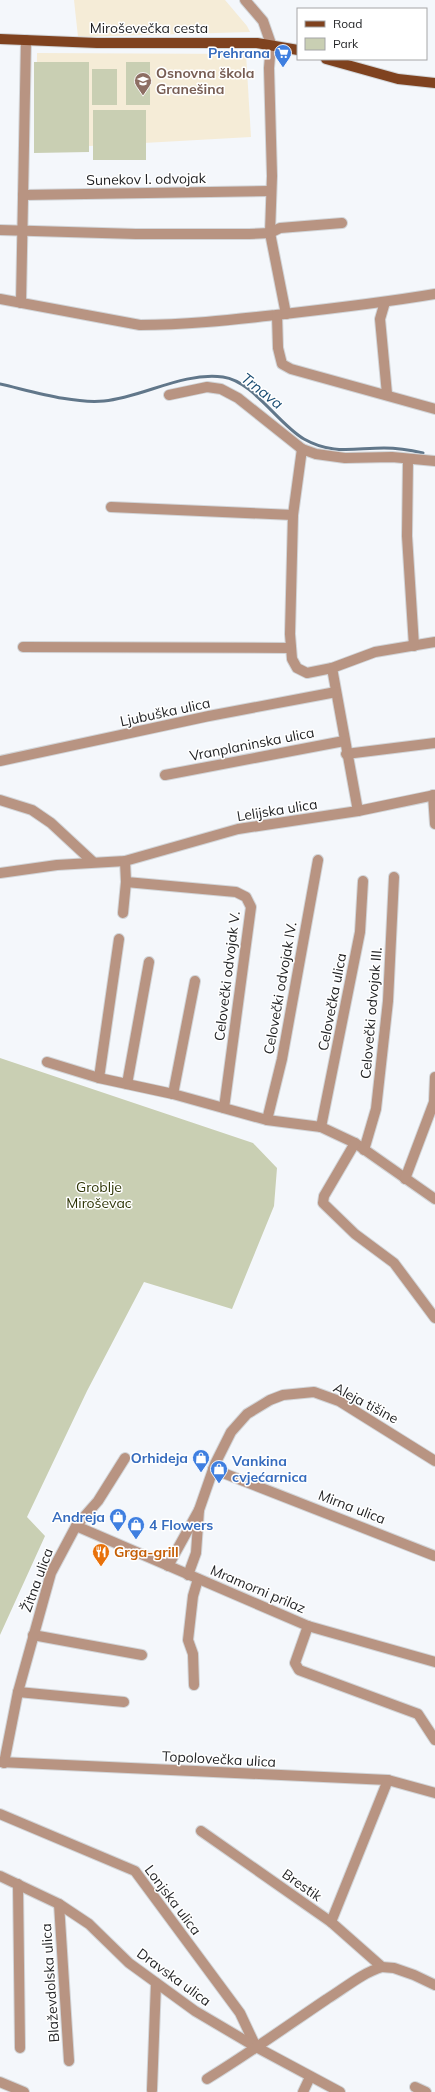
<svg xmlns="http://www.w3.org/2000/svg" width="435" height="2092" font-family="Mulish,sans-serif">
	<rect width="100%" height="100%" fill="#f4f7fb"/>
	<g fill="#f5ecd7">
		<polygon points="74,0 225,0 247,26 250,32 78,37"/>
		<polygon points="37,53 246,54 251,137 36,149"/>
	</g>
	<g fill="#c9cfb3">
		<polygon points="34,62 89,62 89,152 34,153"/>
		<rect x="126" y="62" width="24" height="43"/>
		<rect x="92" y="69" width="25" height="36"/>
		<rect x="93" y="110" width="53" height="50"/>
		<polygon points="0,1058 253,1143 277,1168 274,1206 232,1309 144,1282 87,1391 27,1517 45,1536 0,1635"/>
	</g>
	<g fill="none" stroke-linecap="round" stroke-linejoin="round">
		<path stroke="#61778a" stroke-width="3" d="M0,384c31,7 73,20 104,17 40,-4 77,-29 119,-24 30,4 55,47 81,62 28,16 50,9 80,9 13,0 26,2 39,5"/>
		<defs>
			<g id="minor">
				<polyline points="245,0 263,21 271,44 269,68 272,176 270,233 286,314"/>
				<polyline points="23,195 270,191"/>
				<polyline points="0,230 136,234 249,234 270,233 280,228 342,223"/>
				<path d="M0,299l140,26c45,0 90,-5 136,-10 53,-6 106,-12 159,-21"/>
				<polyline points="385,302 380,319 387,394"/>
				<polyline points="21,303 26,40"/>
				<polyline points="277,315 278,348 282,364 291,369 435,409"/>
				<polyline points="169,395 207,387 221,389 238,398 302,449 316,454 345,458 392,457 435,461"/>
				<polyline points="302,449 293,515 290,634 292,659 297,668 307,673 332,668 375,652 435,642"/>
				<polyline points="408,459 407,536 414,646"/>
				<polyline points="111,507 293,515"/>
				<polyline points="23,647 291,648"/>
				<polyline points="332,668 358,811"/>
				<polyline points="346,754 435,743"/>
				<polyline points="0,761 209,716 336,692"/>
				<polyline points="165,775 344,741"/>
				<polyline points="433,795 435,824"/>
				<polyline points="0,800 32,810 51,823 93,862"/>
				<polyline points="0,873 57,865 125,861 238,829 358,811 435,795"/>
				<polyline points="126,882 236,892 246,897 251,907 224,1108"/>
				<polyline points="123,913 126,882 125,861"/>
				<polyline points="47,1062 99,1078 173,1094 267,1120 321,1127 355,1143 435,1199"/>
				<polyline points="99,1078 119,939"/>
				<polyline points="127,1084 149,962"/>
				<polyline points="173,1094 195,981"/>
				<polyline points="267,1120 282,1059 318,860"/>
				<polyline points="321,1127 360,932 363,881"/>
				<polyline points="355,1143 324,1196 323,1203 355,1234 394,1263 435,1318"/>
				<polyline points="364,1150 376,1109 388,1001 394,877"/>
				<polyline points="405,1179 434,1102 435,1077"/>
				<polyline points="213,1469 435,1556"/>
				<polyline points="76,1526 308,1626 435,1662"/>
				<polyline points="168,1566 199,1510 215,1464 231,1432 247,1414 270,1400 283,1395 314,1392 339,1401 435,1461"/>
				<polyline points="188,1575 196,1553 199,1510"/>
				<polyline points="308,1626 295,1663 299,1670 418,1714 435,1740"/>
				<polyline points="33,1635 142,1655"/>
				<polyline points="194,1685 193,1654 188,1640 193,1596 198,1579"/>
				<polyline points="18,1692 124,1702"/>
				<polyline points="0,1762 388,1780 435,1793"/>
				<polyline points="4,1763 18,1692 51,1573 76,1526 98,1501 125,1458"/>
				<polyline points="0,1814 135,1871 240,2013 256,2047"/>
				<polyline points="201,1831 331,1922 382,1967 394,1968 414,1975 435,1985"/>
				<polyline points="0,1876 59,1904 89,1924 129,1963 195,2011 256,2047 340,2092"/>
				<polyline points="18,1884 20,2048"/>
				<polyline points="59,1904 69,2061"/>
				<polyline points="331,1922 388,1780"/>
				<path d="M207,2079c41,-25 80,-53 120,-80 18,-11 35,-26 55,-32"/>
				<polyline points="0,2082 24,2092"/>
				<polyline points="415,2087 426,2092"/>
				<polyline points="152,2090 156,1983"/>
				<polyline points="303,2092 310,2077"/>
			</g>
			<g id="major">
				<polyline points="0,39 97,43 257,43 298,50"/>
				<polyline points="326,59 398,79 435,83"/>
			</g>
		</defs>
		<use href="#minor" stroke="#d2d5d8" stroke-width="12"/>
		<use href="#major" stroke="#d2d5d8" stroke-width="12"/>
		<use href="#minor" stroke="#b89482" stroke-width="10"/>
		<use href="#major" stroke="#7f421f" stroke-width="10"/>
	</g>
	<defs>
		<symbol id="supermarket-pin" viewBox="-11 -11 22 30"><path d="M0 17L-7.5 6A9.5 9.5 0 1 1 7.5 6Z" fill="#3f7fe0" stroke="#fff"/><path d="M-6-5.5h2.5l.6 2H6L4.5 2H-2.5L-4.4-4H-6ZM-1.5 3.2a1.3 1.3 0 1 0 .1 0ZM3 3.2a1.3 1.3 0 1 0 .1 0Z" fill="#fff"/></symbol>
		<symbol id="school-pin" viewBox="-11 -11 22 30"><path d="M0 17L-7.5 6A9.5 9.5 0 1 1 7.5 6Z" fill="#8d6e63" stroke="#fff"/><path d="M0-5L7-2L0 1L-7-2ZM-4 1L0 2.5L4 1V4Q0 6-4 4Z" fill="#fff"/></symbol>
		<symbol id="shop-pin" viewBox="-11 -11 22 30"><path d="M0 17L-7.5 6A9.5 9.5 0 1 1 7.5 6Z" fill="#3f7fe0" stroke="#fff"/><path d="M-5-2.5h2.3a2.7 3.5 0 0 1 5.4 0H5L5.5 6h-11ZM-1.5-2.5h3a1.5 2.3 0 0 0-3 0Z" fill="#fff"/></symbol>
		<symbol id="restaurant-pin" viewBox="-11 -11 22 30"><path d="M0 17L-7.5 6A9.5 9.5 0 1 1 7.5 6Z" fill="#e8710a" stroke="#fff"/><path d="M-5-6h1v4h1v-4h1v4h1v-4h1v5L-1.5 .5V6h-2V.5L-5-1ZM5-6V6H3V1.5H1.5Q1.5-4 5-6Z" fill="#fff"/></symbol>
	</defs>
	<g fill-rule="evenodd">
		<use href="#supermarket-pin" x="273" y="43" width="20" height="27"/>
		<use href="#school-pin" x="133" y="71" width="20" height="27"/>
		<use href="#shop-pin" x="191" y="1448" width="20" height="27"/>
		<use href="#shop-pin" x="209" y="1459" width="20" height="27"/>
		<use href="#shop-pin" x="108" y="1507" width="20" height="27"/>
		<use href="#shop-pin" x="126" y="1515" width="20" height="27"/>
		<use href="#restaurant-pin" x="91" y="1542" width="20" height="27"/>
	</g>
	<g text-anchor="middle" stroke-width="3" stroke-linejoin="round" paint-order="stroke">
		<g font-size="14" fill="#1f2022" stroke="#fff">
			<text x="149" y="33">Miroševečka cesta</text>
			<text transform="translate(146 179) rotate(-1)" y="5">Sunekov I. odvojak</text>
			<text transform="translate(165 712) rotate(-12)" y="5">Ljubuška ulica</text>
			<text transform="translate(252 744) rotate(-11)" y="5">Vranplaninska ulica</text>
			<text transform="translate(277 810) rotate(-9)" y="5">Lelijska ulica</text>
			<text transform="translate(227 976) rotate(-83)" y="5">Celovečki odvojak V.</text>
			<text transform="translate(280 988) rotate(-80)" y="5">Celovečki odvojak IV.</text>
			<text transform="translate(332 1002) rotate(-79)" y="5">Celovečka ulica</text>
			<text transform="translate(371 1013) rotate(-85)" y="5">Celovečki odvojak III.</text>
			<text transform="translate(366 1403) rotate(28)" y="5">Aleja tišine</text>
			<text transform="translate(352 1507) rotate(21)" y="5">Mirna ulica</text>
			<text transform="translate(37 1580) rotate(-70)" y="5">Žitna ulica</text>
			<text transform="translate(258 1589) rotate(23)" y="5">Mramorni prilaz</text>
			<text transform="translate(219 1759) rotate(3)" y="5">Topolovečka ulica</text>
			<text transform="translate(302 1885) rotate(35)" y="5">Brestik</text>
			<text transform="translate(173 1900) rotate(53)" y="5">Lonjska ulica</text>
			<text transform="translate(174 1977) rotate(36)" y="5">Dravska ulica</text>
			<text transform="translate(50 1983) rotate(-94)" y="5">Blaževdolska ulica</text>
		</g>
		<g font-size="14" font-weight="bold" fill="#366cbe" stroke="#fff" text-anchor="end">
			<text x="270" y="58">Prehrana</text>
			<text x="188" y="1463">Orhideja</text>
			<text x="232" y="1466" text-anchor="start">Vankina<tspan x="232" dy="16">cvjećarnica</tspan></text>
			<text x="105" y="1522">Andreja</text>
			<text x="149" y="1530" text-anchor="start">4 Flowers</text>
		</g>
		<g font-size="14" font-weight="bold" fill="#785e54" stroke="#fff" text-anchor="start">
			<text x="156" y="78">Osnovna škola<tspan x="156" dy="16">Granešina</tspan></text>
		</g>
		<g font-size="14" fill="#2e3506" stroke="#fff">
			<text x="99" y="1192">Groblje<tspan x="99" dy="16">Miroševac</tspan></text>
		</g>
		<g font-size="14" font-weight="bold" fill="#c56008" stroke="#fff" text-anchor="start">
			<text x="114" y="1557">Grga-grill</text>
		</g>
		<g font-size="15" font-style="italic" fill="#194c72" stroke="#fff">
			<text transform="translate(262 391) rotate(38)" y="5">Trnava</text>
		</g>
	</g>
	<rect x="297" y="8" width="130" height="52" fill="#ffffff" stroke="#a5a6a7"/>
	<rect x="305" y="21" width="20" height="6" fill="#7f421f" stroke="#a5a6a7"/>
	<text x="333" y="28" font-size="12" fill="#1f2022">Road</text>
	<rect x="305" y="38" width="20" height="12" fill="#c9cfb3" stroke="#a5a6a7"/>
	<text x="333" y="48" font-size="12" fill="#1f2022">Park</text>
</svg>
